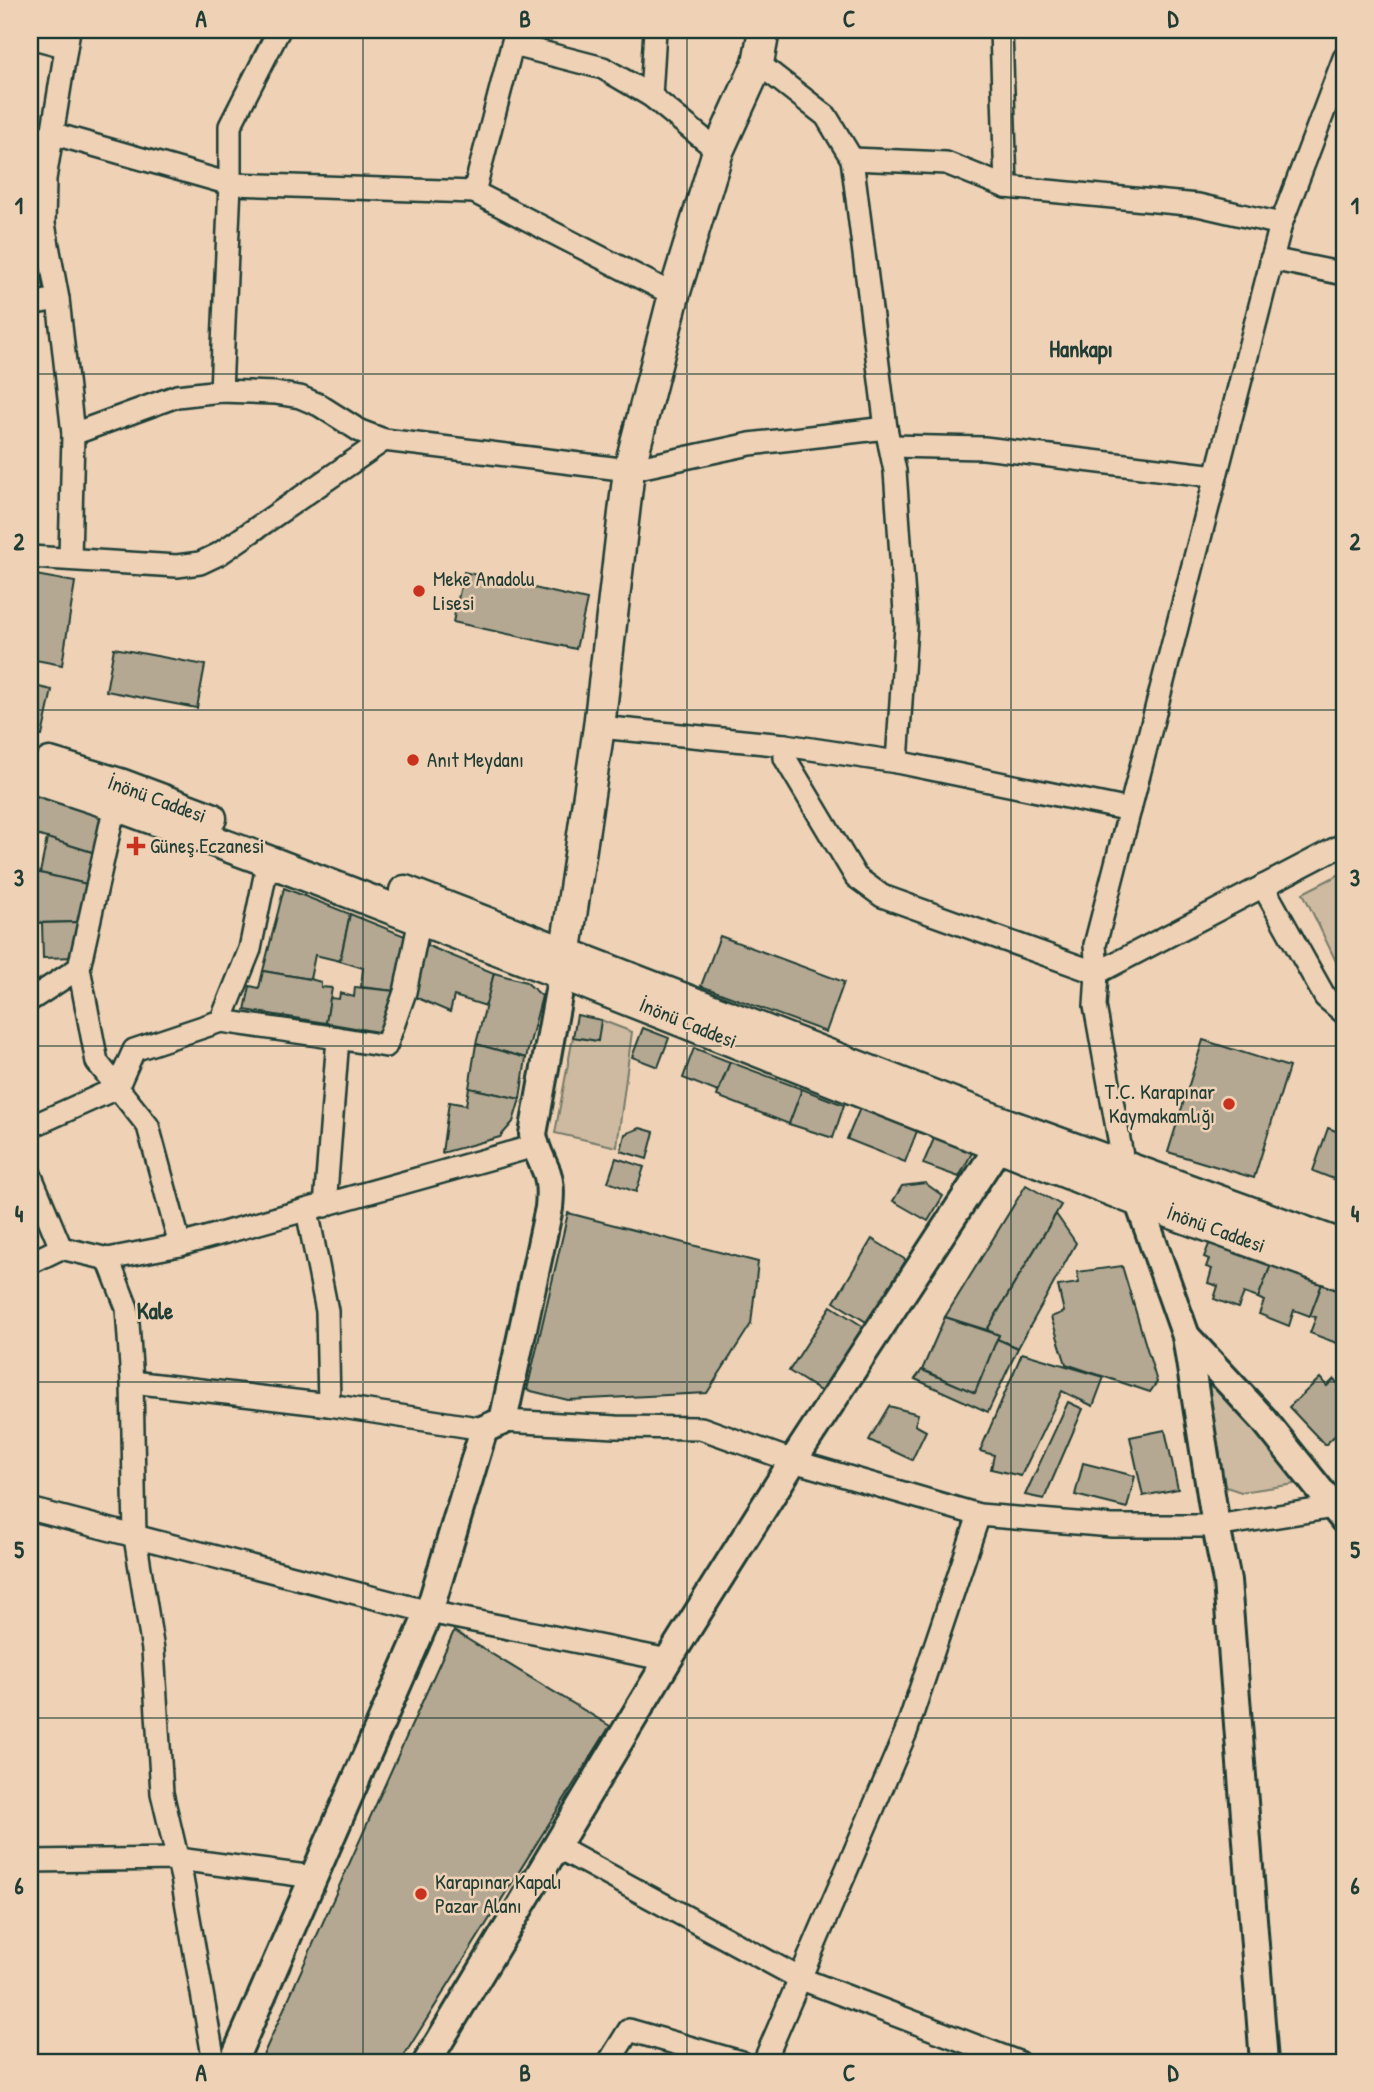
<svg xmlns="http://www.w3.org/2000/svg" width="1374" height="2092" font-family="'Patrick Hand',sans-serif">
	<rect width="100%" height="100%" fill="#efd2b6"/>
	<filter id="ink" filterUnits="userSpaceOnUse"><feTurbulence type="fractalNoise" baseFrequency=".0143" numOctaves="2"/><feDisplacementMap in="SourceGraphic" scale="14" xChannelSelector="R" yChannelSelector="G"/><feConvolveMatrix kernelMatrix="1 2 1 2 8 2 1 2 1" color-interpolation-filters="sRGB"/></filter>
	<g filter="url(#ink)">
		<g fill="#cdbaa1" stroke="#767c6a" stroke-width="2">
			<polygon points="1344,872 1344,978 1303,893"/>
			<polygon points="601,1020 632,1032 617,1147 555,1133 573,1037 597,1041"/>
			<polygon points="1204,1384 1222,1391 1290,1470 1295,1484 1241,1492 1223,1486"/>
		</g>
		<g fill="#b4a892" stroke="#1f3d34" stroke-width="2">
			<polygon points="464,572 587,600 576,649 453,622"/>
			<polygon points="30,574 75,582 62,665 30,659"/>
			<polygon points="114,648 205,665 197,708 106,691"/>
			<polygon points="30,685 52,690 42,736 30,733"/>
			<polygon points="30,790 107,819 95,853 30,833"/>
			<polygon points="47,838 95,853 91,885 40,873"/>
			<polygon points="30,873 40,873 91,885 84,922 30,923"/>
			<polygon points="284,888 350,914 340,961 315,955 310,979 263,971"/>
			<polygon points="350,914 405,936 395,991 361,987 363,968 340,961"/>
			<polygon points="78,922 78,957 43,958 42,923"/>
			<polygon points="720,936 844,982 826,1032 701,986"/>
			<polygon points="426,945 494,973 486,1006 454,996 450,1012 415,997"/>
			<polygon points="263,971 310,979 321,982 321,987 332,988 326,1023 245,1010 250,986 259,988"/>
			<polygon points="494,973 526,982 542,996 526,1058 476,1044"/>
			<polygon points="355,987 395,991 389,1022 378,1032 326,1023 330,998 339,999 340,993 354,997"/>
			<polygon points="577,1015 601,1020 598,1041 573,1037"/>
			<polygon points="643,1028 669,1038 658,1067 632,1057"/>
			<polygon points="1203,1040 1289,1067 1254,1178 1168,1152"/>
			<polygon points="476,1044 526,1058 520,1099 469,1088"/>
			<polygon points="694,1048 730,1062 718,1092 683,1078"/>
			<polygon points="730,1062 802,1089 789,1124 717,1096"/>
			<polygon points="469,1088 520,1099 513,1122 500,1137 442,1153 449,1102 466,1105"/>
			<polygon points="802,1089 844,1105 833,1138 789,1124"/>
			<polygon points="860,1108 917,1131 905,1162 847,1139"/>
			<polygon points="640,1128 654,1132 647,1159 621,1151 625,1134"/>
			<polygon points="1328,1128 1344,1134 1344,1183 1313,1171"/>
			<polygon points="936,1134 974,1149 959,1177 923,1164"/>
			<polygon points="616,1158 644,1167 636,1192 608,1182"/>
			<polygon points="925,1183 943,1196 928,1221 893,1201 902,1186"/>
			<polygon points="1026,1185 1061,1205 987,1330 945,1317"/>
			<polygon points="568,1213 758,1262 751,1324 707,1393 568,1400 527,1390"/>
			<polygon points="1056,1214 1076,1243 1018,1348 997,1339 999,1335 987,1330"/>
			<polygon points="872,1239 906,1260 868,1323 834,1302"/>
			<polygon points="1210,1242 1271,1265 1258,1298 1244,1293 1238,1308 1214,1299 1218,1286 1208,1283 1212,1269 1206,1267 1209,1259 1204,1257"/>
			<polygon points="1271,1265 1322,1284 1310,1316 1294,1310 1289,1326 1259,1314 1264,1301 1258,1298"/>
			<polygon points="1122,1266 1157,1382 1150,1392 1066,1364 1051,1317 1064,1312 1058,1286 1079,1283 1077,1272"/>
			<polygon points="1322,1284 1344,1293 1344,1328 1339,1344 1310,1333 1316,1317 1310,1316"/>
			<polygon points="831,1306 864,1327 822,1392 789,1371"/>
			<polygon points="945,1317 999,1335 975,1393 922,1370"/>
			<polygon points="997,1339 1018,1348 988,1412 915,1379 922,1370 975,1393"/>
			<polygon points="1022,1353 1104,1377 1093,1406 1062,1391 1021,1476 991,1469 994,1455 980,1451"/>
			<polygon points="1320,1378 1327,1386 1334,1379 1344,1391 1344,1427 1325,1445 1289,1407"/>
			<polygon points="1068,1402 1083,1409 1044,1499 1025,1495"/>
			<polygon points="889,1406 918,1414 915,1425 926,1431 912,1460 869,1440"/>
			<polygon points="1165,1430 1178,1489 1143,1496 1130,1437"/>
			<polygon points="1083,1463 1135,1476 1127,1508 1075,1495"/>
			<polygon points="454,1631 610,1726 400,2062 260,2062"/>
		</g>
		<g fill="none" stroke-linecap="round" stroke-linejoin="round">
			<defs>
				<g id="minor">
					<polyline points="69,30 45,179 44,224 58,299 73,434 70,559"/>
					<polyline points="1001,30 1006,187"/>
					<polyline points="30,37 64,46"/>
					<polyline points="514,45 603,68 651,96 718,151"/>
					<polyline points="758,63 826,116 852,159 886,428 895,471 906,626 897,762"/>
					<polyline points="651,96 655,30"/>
					<polyline points="30,150 51,133 230,184 474,192 674,295"/>
					<polyline points="852,159 946,163 1006,187 1198,205 1281,224"/>
					<polyline points="474,192 516,30"/>
					<polyline points="1271,259 1344,274"/>
					<polyline points="30,304 58,299"/>
					<polyline points="221,391 230,184 230,126 279,30"/>
					<polyline points="73,434 177,396 221,391 275,393 300,397 319,405 360,431 384,440"/>
					<polyline points="890,446 984,448 1216,476"/>
					<polyline points="30,557 177,566 200,563 219,554 384,440 629,470 750,444 886,428"/>
					<polyline points="599,727 785,745 785,758 856,877 882,896 1097,973 1344,844"/>
					<polyline points="785,745 897,762 1130,810"/>
					<polyline points="115,805 79,968 97,1062 148,1126 180,1245"/>
					<polyline points="1263,886 1325,997 1344,1013"/>
					<polyline points="30,1000 79,968"/>
					<polyline points="221,1021 338,1038"/>
					<polyline points="30,1127 117,1088 134,1050 221,1021 250,949 268,861"/>
					<polyline points="1124,1167 1095,1006 1097,973 1095,945 1281,224 1344,58"/>
					<polyline points="30,1174 61,1248"/>
					<polyline points="325,1206 338,1038 386,1046 405,992 420,919"/>
					<polyline points="307,1210 327,1311 329,1405"/>
					<polyline points="108,1259 127,1308 132,1382 135,1537 153,1650 162,1793 182,1878 214,2062"/>
					<polyline points="30,1263 61,1248 108,1259 180,1245 535,1146"/>
					<polyline points="132,1382 329,1405 484,1429"/>
					<polyline points="503,1421 616,1427 701,1428 793,1461 979,1515 1112,1526 1216,1526 1334,1507"/>
					<polyline points="30,1509 429,1612 668,1660"/>
					<polyline points="557,1847 799,1978 1018,2062"/>
					<polyline points="30,1861 178,1859 314,1877"/>
					<polyline points="609,2062 629,2030 741,2062"/>
					<polyline points="764,2062 906,1732 979,1515"/>
				</g>
				<g id="tertiary">
					<polyline points="1134,1189 1186,1336 1216,1526 1227,1581 1264,2062"/>
					<polyline points="1186,1336 1264,1420 1344,1520"/>
					<path d="M233,2062l196,-450 55,-183 19,-8 46,-213c1,-11 2,-23 -2,-35 -5,-13 -12,-24 -14,-39l29,-160"/>
					<polyline points="427,2062 668,1660 793,1461 1010,1129"/>
				</g>
				<g id="secondary">
					<polyline points="50,763 120,784 211,818"/>
					<polyline points="30,777 115,805 268,861 562,974 1141,1202 1344,1275"/>
					<polyline points="405,891 1012,1126 1344,1246"/>
					<polyline points="563,970 599,727 629,470 674,295 718,151 758,63 764,30"/>
				</g>
			</defs>
			<use href="#minor" stroke="#1f3d34" stroke-width="26"/>
			<use href="#tertiary" stroke="#1f3d34" stroke-width="32"/>
			<use href="#secondary" stroke="#1f3d34" stroke-width="35"/>
			<use href="#minor" stroke="#efd2b6" stroke-width="21"/>
			<use href="#tertiary" stroke="#efd2b6" stroke-width="26"/>
			<use href="#secondary" stroke="#efd2b6" stroke-width="30"/>
		</g>
	</g>
	<path fill="none" stroke="#1f3d34" stroke-width="2" stroke-opacity="0.55" d="M363,30v2032M687,30v2032M1011,30v2032M30,374h1314M30,710h1314M30,1046h1314M30,1382h1314M30,1718h1314"/>
	<g fill="#c8321e" stroke="#efd2b6" stroke-width="2.5">
		<circle cx="419" cy="591" r="7"/>
		<circle cx="413" cy="760" r="7"/>
		<path d="M132.5 835.5h7v7h7v7h-7v7h-7v-7h-7v-7h7z"/>
		<circle cx="1229" cy="1104" r="7"/>
		<circle cx="421" cy="1894" r="7"/>
	</g>
	<g text-anchor="middle" stroke-width="5" stroke-linejoin="round" paint-order="stroke">
		<g font-size="21" fill="#1f3d34" stroke="#efd2b6" text-anchor="start">
			<text x="433" y="586">Meke Anadolu<tspan x="433" dy="24">Lisesi</tspan></text>
			<text x="427" y="767">Anıt Meydanı</text>
			<text x="150" y="853">Güneş Eczanesi</text>
			<text x="1215" y="1099" text-anchor="end">T.C. Karapınar<tspan x="1215" dy="24">Kaymakamlığı</tspan></text>
			<text x="435" y="1889">Karapınar Kapalı<tspan x="435" dy="24">Pazar Alanı</tspan></text>
		</g>
		<g font-size="21" fill="#1f3d34" stroke="#efd2b6">
			<text transform="translate(157 799) rotate(20)" y="7">İnönü Caddesi</text>
			<text transform="translate(688 1023) rotate(22)" y="7">İnönü Caddesi</text>
			<text transform="translate(1216 1229) rotate(20)" y="7">İnönü Caddesi</text>
		</g>
		<g font-size="23" font-weight="bold" fill="#1f3d34" stroke="#efd2b6">
			<text x="1081" y="357">Hankapı</text>
			<text x="155" y="1319">Kale</text>
		</g>
	</g>
	<rect width="1374" height="2092" fill="none" stroke="#efd2b6" stroke-width="77"/>
	<rect x="38" y="38" width="1298" height="2016" fill="none" stroke="#1f3d34" stroke-width="2.5"/>
	<g font-size="23" text-anchor="middle" font-weight="bold" fill="#1f3d34">
		<text x="201" y="27">A</text>
		<text x="525" y="27">B</text>
		<text x="849" y="27">C</text>
		<text x="1173" y="27">D</text>
		<text x="19" y="214">1</text>
		<text x="1355" y="214">1</text>
		<text x="19" y="550">2</text>
		<text x="1355" y="550">2</text>
		<text x="19" y="886">3</text>
		<text x="1355" y="886">3</text>
		<text x="19" y="1222">4</text>
		<text x="1355" y="1222">4</text>
		<text x="19" y="1558">5</text>
		<text x="1355" y="1558">5</text>
		<text x="19" y="1894">6</text>
		<text x="1355" y="1894">6</text>
		<text x="201" y="2081">A</text>
		<text x="525" y="2081">B</text>
		<text x="849" y="2081">C</text>
		<text x="1173" y="2081">D</text>
	</g>
</svg>
